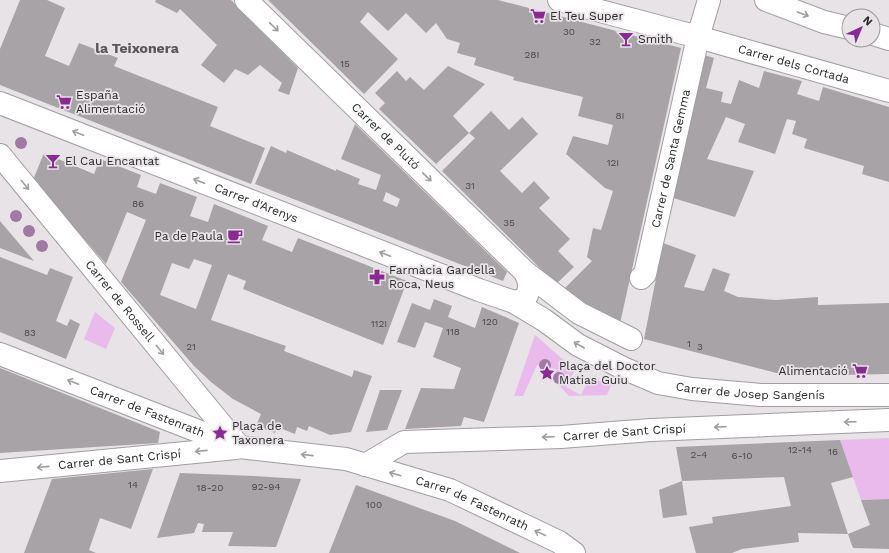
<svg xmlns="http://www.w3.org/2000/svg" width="889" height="553" font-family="'Work Sans',sans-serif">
	<rect width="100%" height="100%" fill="#e7e3e7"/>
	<g fill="#ebbaed">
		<polygon points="95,312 115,328 106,349 84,339"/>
		<polygon points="535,335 575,370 566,387 581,395 590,377 611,385 607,395 569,396 556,382 555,369 537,365 523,396 514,396"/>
		<polygon points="889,438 889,499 861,500 840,440"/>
	</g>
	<g fill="#a7a3a7" fill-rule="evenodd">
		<polygon points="20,0 47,0 65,8 45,56 69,66 79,43 118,58 114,66 218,107 210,126 265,148 251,184 0,85 0,49"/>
		<polygon points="156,0 231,0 298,68 289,95 278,91 282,83 260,65 248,75 235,69 224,83 201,65 217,45 180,9 177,13 155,2"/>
		<polygon points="268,0 498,0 681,48 619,328 563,290 592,261 587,257 593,228 601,230 613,191 605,188 566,154 573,136 608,145 613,125 578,116 583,97 513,80 514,77 474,65 476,58 457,53 460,43 447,39 436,23 426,33 406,13 388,31 368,12 360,22 398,59 364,94"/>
		<polygon points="701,54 714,58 706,88 723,92 721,102 731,104 739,80 759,88 764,71 802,81 797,94 819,101 823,87 889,107 889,182 862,174 864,166 804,148 807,139 792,134 796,121 787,119 775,154 738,142 745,124 726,117 707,159 754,171 735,217 670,197"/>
		<polygon points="448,66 485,84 453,116 469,133 436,164 379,109 385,103 375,93 397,71 406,81 410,77 424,90"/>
		<polygon points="491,111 509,130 522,117 538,134 500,171 522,193 534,181 550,198 539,208 570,239 558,251 574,267 556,284 442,171 475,138 469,133"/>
		<path d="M355,124l152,148 -4,9 -248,-97 16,-38 15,7 1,-3 49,21v-2l24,10 -2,5 18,6 5,-15 -40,-16zM386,192l14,7 -3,8 -14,-6z"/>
		<path d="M44,153l50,21 6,-15 41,16 -4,12 19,7 4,-11 37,14 -7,19 18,6 6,-18 54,22 -6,14 30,12 6,-14 109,43 -24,64 -140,-56 3,-8 -18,-7 -17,46 75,26 -2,5 68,26 2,-7 18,6 -21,56 -21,3 -21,-9 -2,5 -10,-4 -2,7 -18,-7 -2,6 -19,-7 5,-12 -28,-15 -22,-17 -17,-16 -73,-84 25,-62 -19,-8 -21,52 -73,-84zM194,259l18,6 -16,44 -36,-14 12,-32 17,6z"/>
		<polygon points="0,221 34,261 0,248"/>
		<polygon points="663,243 696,255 684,287 704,291 713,268 730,274 724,291 738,297 776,300 818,297 818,305 889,303 889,374 788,376 644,339"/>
		<polygon points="0,257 47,275 50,268 73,277 56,321 67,326 70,319 80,324 66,359 0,332"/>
		<polygon points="434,299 452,306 448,317 475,328 482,307 519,323 484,422 464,417 461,426 405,429 421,388 454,389 461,368 433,357 443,328 425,322 415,348 397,342 412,303 430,310"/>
		<polygon points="0,368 160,432 158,443 0,453"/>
		<polygon points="380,390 402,390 387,430 366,432"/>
		<polygon points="840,440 853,477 831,483 848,534 870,525 861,500 889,499 889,549 853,548 848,534 798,533 799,542 742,549 732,553 696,553 689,527 713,523 712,517 791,506 784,477 682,481 676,447"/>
		<polygon points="153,469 131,529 100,518 89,550 96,553 24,553 52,479"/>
		<polygon points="180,473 254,476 301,479 276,547 228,546 233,532 202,532 204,524 198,523 194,533 157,538"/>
		<polygon points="682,481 687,515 663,518 659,490"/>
		<polygon points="356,485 455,521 520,553 329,553"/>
	</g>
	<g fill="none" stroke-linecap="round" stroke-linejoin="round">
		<defs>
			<g id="minor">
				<path id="s1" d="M246,0l279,272c5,11 6,16 0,27l-11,3"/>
				<polyline points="559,0 698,37 709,0"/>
				<polyline points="766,0 824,22 849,28"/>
				<polyline points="873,34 889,39"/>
				<path id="s2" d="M0,103l479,187 35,12 30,18 34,25 45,23 35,15 34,6 69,6h128"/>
				<path id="s3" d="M0,155l239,291"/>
				<polyline points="525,272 579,313 631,339"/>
				<path id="s4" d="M641,278l4,-4 53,-237 191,54"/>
				<path id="s5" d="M0,354l239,93 107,12 104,31 109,52 15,11"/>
				<path id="s6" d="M365,465l39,-23 157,-5 90,-7 238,-10"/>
				<path id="s7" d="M0,471l236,-23"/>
			</g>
		</defs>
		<use href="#minor" stroke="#a19da2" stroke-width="24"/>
		<use href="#minor" stroke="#fff" stroke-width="22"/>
	</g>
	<g fill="#a17aa4">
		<circle cx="21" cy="143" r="6"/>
		<circle cx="16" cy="216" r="6"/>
		<circle cx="29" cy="231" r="6"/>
		<circle cx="42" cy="246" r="6"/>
		<circle cx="545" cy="365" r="6"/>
		<circle cx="559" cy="378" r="6"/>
	</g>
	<defs><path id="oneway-shaft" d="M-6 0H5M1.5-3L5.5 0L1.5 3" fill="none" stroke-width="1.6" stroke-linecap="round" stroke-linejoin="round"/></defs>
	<g stroke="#a09fa0">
		<use href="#oneway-shaft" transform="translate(803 14) rotate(20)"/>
		<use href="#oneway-shaft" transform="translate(274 27) rotate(44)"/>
		<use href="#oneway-shaft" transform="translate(78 133) rotate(-159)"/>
		<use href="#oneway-shaft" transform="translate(427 177) rotate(44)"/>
		<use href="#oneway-shaft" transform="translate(199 181) rotate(-159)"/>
		<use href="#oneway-shaft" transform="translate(25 185) rotate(51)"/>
		<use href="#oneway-shaft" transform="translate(385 254) rotate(-159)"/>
		<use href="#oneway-shaft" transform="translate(579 345) rotate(-150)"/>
		<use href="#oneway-shaft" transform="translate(160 350) rotate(51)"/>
		<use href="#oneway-shaft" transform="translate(73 382) rotate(-159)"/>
		<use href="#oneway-shaft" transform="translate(850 422) rotate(178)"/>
		<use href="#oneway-shaft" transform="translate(720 427) rotate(178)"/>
		<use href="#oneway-shaft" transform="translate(548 437) rotate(178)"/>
		<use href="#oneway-shaft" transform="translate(201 451) rotate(174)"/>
		<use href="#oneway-shaft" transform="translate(307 455) rotate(-174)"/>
		<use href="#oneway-shaft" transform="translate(43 467) rotate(174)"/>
		<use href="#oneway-shaft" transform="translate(395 474) rotate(-163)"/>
		<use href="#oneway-shaft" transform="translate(540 533) rotate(-155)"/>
	</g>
	<defs>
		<symbol id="supermarket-bare" viewBox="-9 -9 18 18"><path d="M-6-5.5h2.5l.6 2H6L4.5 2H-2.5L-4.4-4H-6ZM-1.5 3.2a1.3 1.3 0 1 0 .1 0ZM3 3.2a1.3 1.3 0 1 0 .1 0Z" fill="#8a2992" stroke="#e7e3e7" stroke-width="2.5" paint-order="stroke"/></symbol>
		<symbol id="bar-bare" viewBox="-9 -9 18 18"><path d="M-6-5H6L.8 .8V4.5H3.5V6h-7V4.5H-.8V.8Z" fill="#8a2992" stroke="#e7e3e7" stroke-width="2.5" paint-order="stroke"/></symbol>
		<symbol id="cafe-bare" viewBox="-9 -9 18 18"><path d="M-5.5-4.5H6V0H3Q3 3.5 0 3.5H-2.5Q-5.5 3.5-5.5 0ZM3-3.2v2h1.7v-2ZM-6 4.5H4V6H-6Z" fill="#8a2992" stroke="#e7e3e7" stroke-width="2.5" paint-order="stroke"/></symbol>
		<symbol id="pharmacy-bare" viewBox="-9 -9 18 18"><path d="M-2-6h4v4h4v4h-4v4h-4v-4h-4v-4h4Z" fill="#8a2992" stroke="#e7e3e7" stroke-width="2.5" paint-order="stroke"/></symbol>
		<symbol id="sight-bare" viewBox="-9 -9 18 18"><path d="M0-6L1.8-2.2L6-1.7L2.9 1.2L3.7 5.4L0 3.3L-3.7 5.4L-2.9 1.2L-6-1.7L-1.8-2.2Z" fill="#8a2992" stroke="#e7e3e7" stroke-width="2.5" paint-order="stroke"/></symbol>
	</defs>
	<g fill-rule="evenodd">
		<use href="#supermarket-bare" x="527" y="5" width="22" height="22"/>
		<use href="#bar-bare" x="615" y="28" width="22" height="22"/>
		<use href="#supermarket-bare" x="53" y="91" width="22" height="22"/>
		<use href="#bar-bare" x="42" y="150" width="22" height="22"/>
		<use href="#cafe-bare" x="224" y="225" width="22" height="22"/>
		<use href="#pharmacy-bare" x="366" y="266" width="22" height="22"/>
		<use href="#supermarket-bare" x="849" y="360" width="22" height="22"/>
		<use href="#sight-bare" x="536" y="362" width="22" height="22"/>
		<use href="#sight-bare" x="209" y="422" width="22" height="22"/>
	</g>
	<g text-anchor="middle" stroke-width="3.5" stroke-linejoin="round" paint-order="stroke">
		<g font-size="10" fill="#4a484a">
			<text x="569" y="35">30</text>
			<text x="595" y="45">32</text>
			<text x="532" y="58">28I</text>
			<text x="345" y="67">15</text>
			<text x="620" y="119">8I</text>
			<text x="613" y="166">12I</text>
			<text x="470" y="189">31</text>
			<text x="138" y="207">86</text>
			<text x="509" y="226">35</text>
			<text x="490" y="325">120</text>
			<text x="379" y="327">112I</text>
			<text x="453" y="335">118</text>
			<text x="30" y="336">83</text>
			<text x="689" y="347">1</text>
			<text x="191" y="350">21</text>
			<text x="700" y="350">3</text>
			<text x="800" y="453">12-14</text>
			<text x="833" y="455">16</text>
			<text x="699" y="458">2-4</text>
			<text x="742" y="459">6-10</text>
			<text x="133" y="488">14</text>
			<text x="266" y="490">92-94</text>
			<text x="210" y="491">18-20</text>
			<text x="374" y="508">100</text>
		</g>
		<g font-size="12" fill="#2b292b" stroke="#e7e3e7" text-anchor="start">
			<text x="550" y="20">El Teu Super</text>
			<text x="638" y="43">Smith</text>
			<text x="76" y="99">España<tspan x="76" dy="14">Alimentació</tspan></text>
			<text x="65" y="165">El Cau Encantat</text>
			<text x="223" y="240" text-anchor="end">Pa de Paula</text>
			<text x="389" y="274">Farmàcia Gardella<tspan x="389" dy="14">Roca, Neus</tspan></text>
			<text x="559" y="370">Plaça del Doctor<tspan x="559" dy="14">Matias Guiu</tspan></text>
			<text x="848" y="375" text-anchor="end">Alimentació</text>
			<text x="232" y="430">Plaça de<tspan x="232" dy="14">Taxonera</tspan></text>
		</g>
		<g font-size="12" fill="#2b292b" stroke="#e7e3e7">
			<text dy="4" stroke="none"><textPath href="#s4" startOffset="348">Carrer dels Cortada</textPath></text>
			<text dy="4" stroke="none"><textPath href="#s1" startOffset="195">Carrer de Plutó</textPath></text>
			<text dy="4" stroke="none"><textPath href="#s4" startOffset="124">Carrer de Santa Gemma</textPath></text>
			<text dy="4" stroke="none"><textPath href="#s2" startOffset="275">Carrer d'Arenys</textPath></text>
			<text dy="4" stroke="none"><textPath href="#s3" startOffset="189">Carrer de Rossell</textPath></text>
			<text dy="4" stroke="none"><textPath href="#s2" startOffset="810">Carrer de Josep Sangenís</textPath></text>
			<text dy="4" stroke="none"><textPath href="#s5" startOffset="158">Carrer de Fastenrath</textPath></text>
			<text dy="4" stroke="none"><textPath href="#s6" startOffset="266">Carrer de Sant Crispí</textPath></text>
			<text dy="4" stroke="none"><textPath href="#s7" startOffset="120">Carrer de Sant Crispí</textPath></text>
			<text dy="4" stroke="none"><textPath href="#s5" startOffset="498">Carrer de Fastenrath</textPath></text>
		</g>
		<g font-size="14" font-weight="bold" fill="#5a565a" stroke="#e7e3e7">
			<text x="137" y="53">la Teixonera</text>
		</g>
	</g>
	<g transform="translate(861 28) rotate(44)"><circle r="19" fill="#e7e3e7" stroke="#9c999c"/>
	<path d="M0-3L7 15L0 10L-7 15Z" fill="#8a2992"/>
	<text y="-6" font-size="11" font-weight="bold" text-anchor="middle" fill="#2b292b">N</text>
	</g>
</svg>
